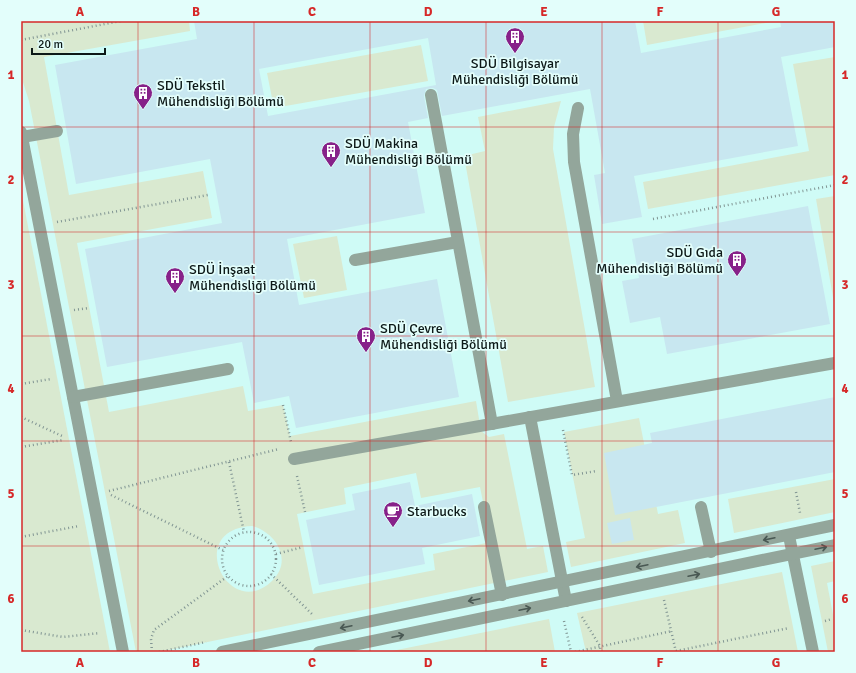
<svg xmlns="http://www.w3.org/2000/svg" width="856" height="673" font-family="Signika,sans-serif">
	<rect width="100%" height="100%" fill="#e3fefb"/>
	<rect fill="#cffbf6" x="21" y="21" width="814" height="631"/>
	<g fill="#d9e9d0" fill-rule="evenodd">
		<path d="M21,21h168l1,10 -146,26 25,138 134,-24 9,47 -135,25 32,169 134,-26 5,25 35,-6 7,31 186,-35 5,30 8,6 15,-3 23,115 16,-3 5,26 -389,80h-23l-107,-551 -8,-25zM416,473l5,25 59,-11 11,55 -58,12 2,16 -122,24 -16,-80 49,-10 -2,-16zM252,526c25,7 41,35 20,55 -44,42 -88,-52 -20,-55z"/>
		<polygon points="643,21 771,21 771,22 647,45"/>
		<polygon points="421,45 428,81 274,108 267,73"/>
		<polygon points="835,57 835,175 648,209 643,182 809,151 793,64"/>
		<polygon points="561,101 554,127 553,149 595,387 508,402 464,156 485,151 478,117"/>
		<polygon points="21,190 110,652 21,652"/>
		<polygon points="835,196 835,309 816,199"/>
		<polygon points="337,236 347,290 304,298 293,244"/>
		<polygon points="639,418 658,514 678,510 685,543 571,567 566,542 585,538 564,432"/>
		<polygon points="835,479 835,512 734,533 728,499"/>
		<polygon points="835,561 835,581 827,583 835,625 835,652 828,652 811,566"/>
		<polygon points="782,572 798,652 586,652 577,613"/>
		<polygon points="549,619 555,652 387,652"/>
	</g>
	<g fill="#c8e7f0" fill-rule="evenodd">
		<path d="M194,21h441l6,32 140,-26 -1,-6h55v26l-54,10 17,89 -164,30 8,41 -40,7 -8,-49 11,-2 -15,-84 -148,27 -5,-26 -4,-2 -7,1 -2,7 4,22 -20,4 17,91 -138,26 12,66 138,-26 22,118 -163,31 -7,-32 -35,7 -12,-61 -135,25 -22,-118 137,-26 -12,-64 -134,25 -21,-119 142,-26zM428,38l8,47 -168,31 -9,-47z"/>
		<polygon points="808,206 830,324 667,354 660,317 630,323 622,281 639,278 632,239"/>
		<polygon points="835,397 835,472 615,515 604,453 652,443 650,433"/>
		<polygon points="410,482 415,506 472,494 480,536 422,548 425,564 319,585 306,520 355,510 352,494"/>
		<polygon points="630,518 634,540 612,544 607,523"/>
	</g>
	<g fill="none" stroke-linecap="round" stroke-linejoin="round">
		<g stroke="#819593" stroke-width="2.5" stroke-dasharray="1 3" stroke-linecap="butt">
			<polyline points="21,40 121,21"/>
			<polyline points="653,219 835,185"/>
			<polyline points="57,222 208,195"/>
			<polyline points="74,310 89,308"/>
			<polyline points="21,384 51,379"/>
			<polyline points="283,405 291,442"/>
			<polyline points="21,417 62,436"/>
			<polyline points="563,430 572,475 597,471"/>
			<polyline points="21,447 63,440"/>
			<polyline points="229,462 244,532"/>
			<polyline points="297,476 305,512"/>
			<polyline points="109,491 279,449"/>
			<polyline points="796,492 800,513"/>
			<polyline points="111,495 223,550"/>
			<circle cx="249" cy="559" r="27"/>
			<polyline points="21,537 79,526"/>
			<polyline points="276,554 303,547"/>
			<polyline points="271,574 312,614"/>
			<polyline points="664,600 676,652"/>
			<polyline points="582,617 600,646 601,652"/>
			<polyline points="564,621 571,652"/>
			<polyline points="825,621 832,619"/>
			<polyline points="21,630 63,637 100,633"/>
			<polyline points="676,651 789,628"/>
			<polyline points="152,652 151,639 154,630 228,576"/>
			<polyline points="159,652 206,642"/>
			<polyline points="575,652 672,631"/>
		</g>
		<g stroke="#93a69b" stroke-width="12">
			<polyline points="431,95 492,424"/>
			<polyline points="578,108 573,134 574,162 617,401"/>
			<polyline points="21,132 123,652"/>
			<polyline points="22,137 57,131"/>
			<polyline points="355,260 458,242"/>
			<polyline points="73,397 228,369"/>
			<polyline points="530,417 566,601"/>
			<polyline points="294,459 835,363"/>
			<polyline points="484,507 502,595"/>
			<polyline points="701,507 711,552"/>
			<polyline points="789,536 813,652"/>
			<polyline points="222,652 835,525"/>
			<polyline points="319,652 835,545"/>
		</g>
	</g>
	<defs><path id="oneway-shaft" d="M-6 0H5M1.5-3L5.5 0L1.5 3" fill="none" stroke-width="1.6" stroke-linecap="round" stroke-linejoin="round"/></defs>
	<g stroke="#495853">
		<use href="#oneway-shaft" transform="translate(769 539) rotate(168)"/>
		<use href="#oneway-shaft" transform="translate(821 548) rotate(-12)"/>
		<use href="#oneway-shaft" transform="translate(642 566) rotate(168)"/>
		<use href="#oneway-shaft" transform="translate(694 575) rotate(-12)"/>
		<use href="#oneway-shaft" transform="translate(474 600) rotate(168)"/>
		<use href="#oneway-shaft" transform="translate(525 609) rotate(-12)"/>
		<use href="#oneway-shaft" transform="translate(346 627) rotate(168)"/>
		<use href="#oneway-shaft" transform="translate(398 636) rotate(-12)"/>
	</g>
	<path fill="none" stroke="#d62828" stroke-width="1" stroke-opacity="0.55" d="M138,21v631M254,21v631M370,21v631M486,21v631M602,21v631M718,21v631M21,127h814M21,232h814M21,336h814M21,441h814M21,546h814"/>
	<defs>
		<symbol id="building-pin" viewBox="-11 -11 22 30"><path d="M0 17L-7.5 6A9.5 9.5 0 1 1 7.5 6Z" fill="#872189" stroke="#e3fefb"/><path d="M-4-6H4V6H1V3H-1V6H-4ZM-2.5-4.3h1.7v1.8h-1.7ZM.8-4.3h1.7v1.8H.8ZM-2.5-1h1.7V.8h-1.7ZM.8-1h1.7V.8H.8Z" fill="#fff"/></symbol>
		<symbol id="cafe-pin" viewBox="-11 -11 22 30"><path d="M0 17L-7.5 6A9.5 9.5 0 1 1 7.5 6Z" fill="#872189" stroke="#e3fefb"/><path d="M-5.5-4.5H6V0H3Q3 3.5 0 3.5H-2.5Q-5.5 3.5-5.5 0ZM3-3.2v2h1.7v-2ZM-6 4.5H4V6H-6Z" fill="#fff"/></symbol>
	</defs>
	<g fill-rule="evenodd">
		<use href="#building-pin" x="504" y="26" width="22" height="30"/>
		<use href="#building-pin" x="132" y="82" width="22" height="30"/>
		<use href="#building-pin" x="320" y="140" width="22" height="30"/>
		<use href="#building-pin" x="726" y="249" width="22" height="30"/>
		<use href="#building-pin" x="164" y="266" width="22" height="30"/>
		<use href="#building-pin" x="355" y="325" width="22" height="30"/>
		<use href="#cafe-pin" x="382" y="500" width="22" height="30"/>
	</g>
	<g text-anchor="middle" stroke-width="3.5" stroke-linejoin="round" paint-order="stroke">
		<g font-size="14" fill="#0d1918" stroke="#e3fefb" text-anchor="start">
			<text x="515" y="68" text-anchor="middle">SDÜ Bilgisayar<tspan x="515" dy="16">Mühendisliği Bölümü</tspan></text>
			<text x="157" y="90">SDÜ Tekstil<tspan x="157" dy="16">Mühendisliği Bölümü</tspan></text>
			<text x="345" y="148">SDÜ Makina<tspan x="345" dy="16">Mühendisliği Bölümü</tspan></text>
			<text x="723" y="257" text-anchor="end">SDÜ Gıda<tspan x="723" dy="16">Mühendisliği Bölümü</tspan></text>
			<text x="189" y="274">SDÜ İnşaat<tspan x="189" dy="16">Mühendisliği Bölümü</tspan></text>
			<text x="380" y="333">SDÜ Çevre<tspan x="380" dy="16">Mühendisliği Bölümü</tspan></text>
			<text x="407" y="516">Starbucks</text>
		</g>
	</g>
	<rect width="856" height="673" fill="none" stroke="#e3fefb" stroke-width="44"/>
	<path d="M32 48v6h73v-6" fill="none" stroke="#0d1918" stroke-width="2"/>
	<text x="38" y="48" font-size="12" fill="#0d1918" stroke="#e3fefb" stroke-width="3" paint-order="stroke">20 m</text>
	<rect x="22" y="22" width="812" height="629" fill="none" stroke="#d62828" stroke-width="1.5"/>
	<g font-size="13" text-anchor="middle" font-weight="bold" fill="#d62828">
		<text x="80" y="16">A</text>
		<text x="196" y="16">B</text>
		<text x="312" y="16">C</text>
		<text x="428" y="16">D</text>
		<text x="544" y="16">E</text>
		<text x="660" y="16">F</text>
		<text x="776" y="16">G</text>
		<text x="11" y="79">1</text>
		<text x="845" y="79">1</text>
		<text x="11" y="184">2</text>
		<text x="845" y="184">2</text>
		<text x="11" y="289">3</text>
		<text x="845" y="289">3</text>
		<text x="11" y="393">4</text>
		<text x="845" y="393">4</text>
		<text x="11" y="498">5</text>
		<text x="845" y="498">5</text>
		<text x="11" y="603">6</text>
		<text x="845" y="603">6</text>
		<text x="80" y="667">A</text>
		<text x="196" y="667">B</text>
		<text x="312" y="667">C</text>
		<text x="428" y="667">D</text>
		<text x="544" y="667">E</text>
		<text x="660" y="667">F</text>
		<text x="776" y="667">G</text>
	</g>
</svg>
